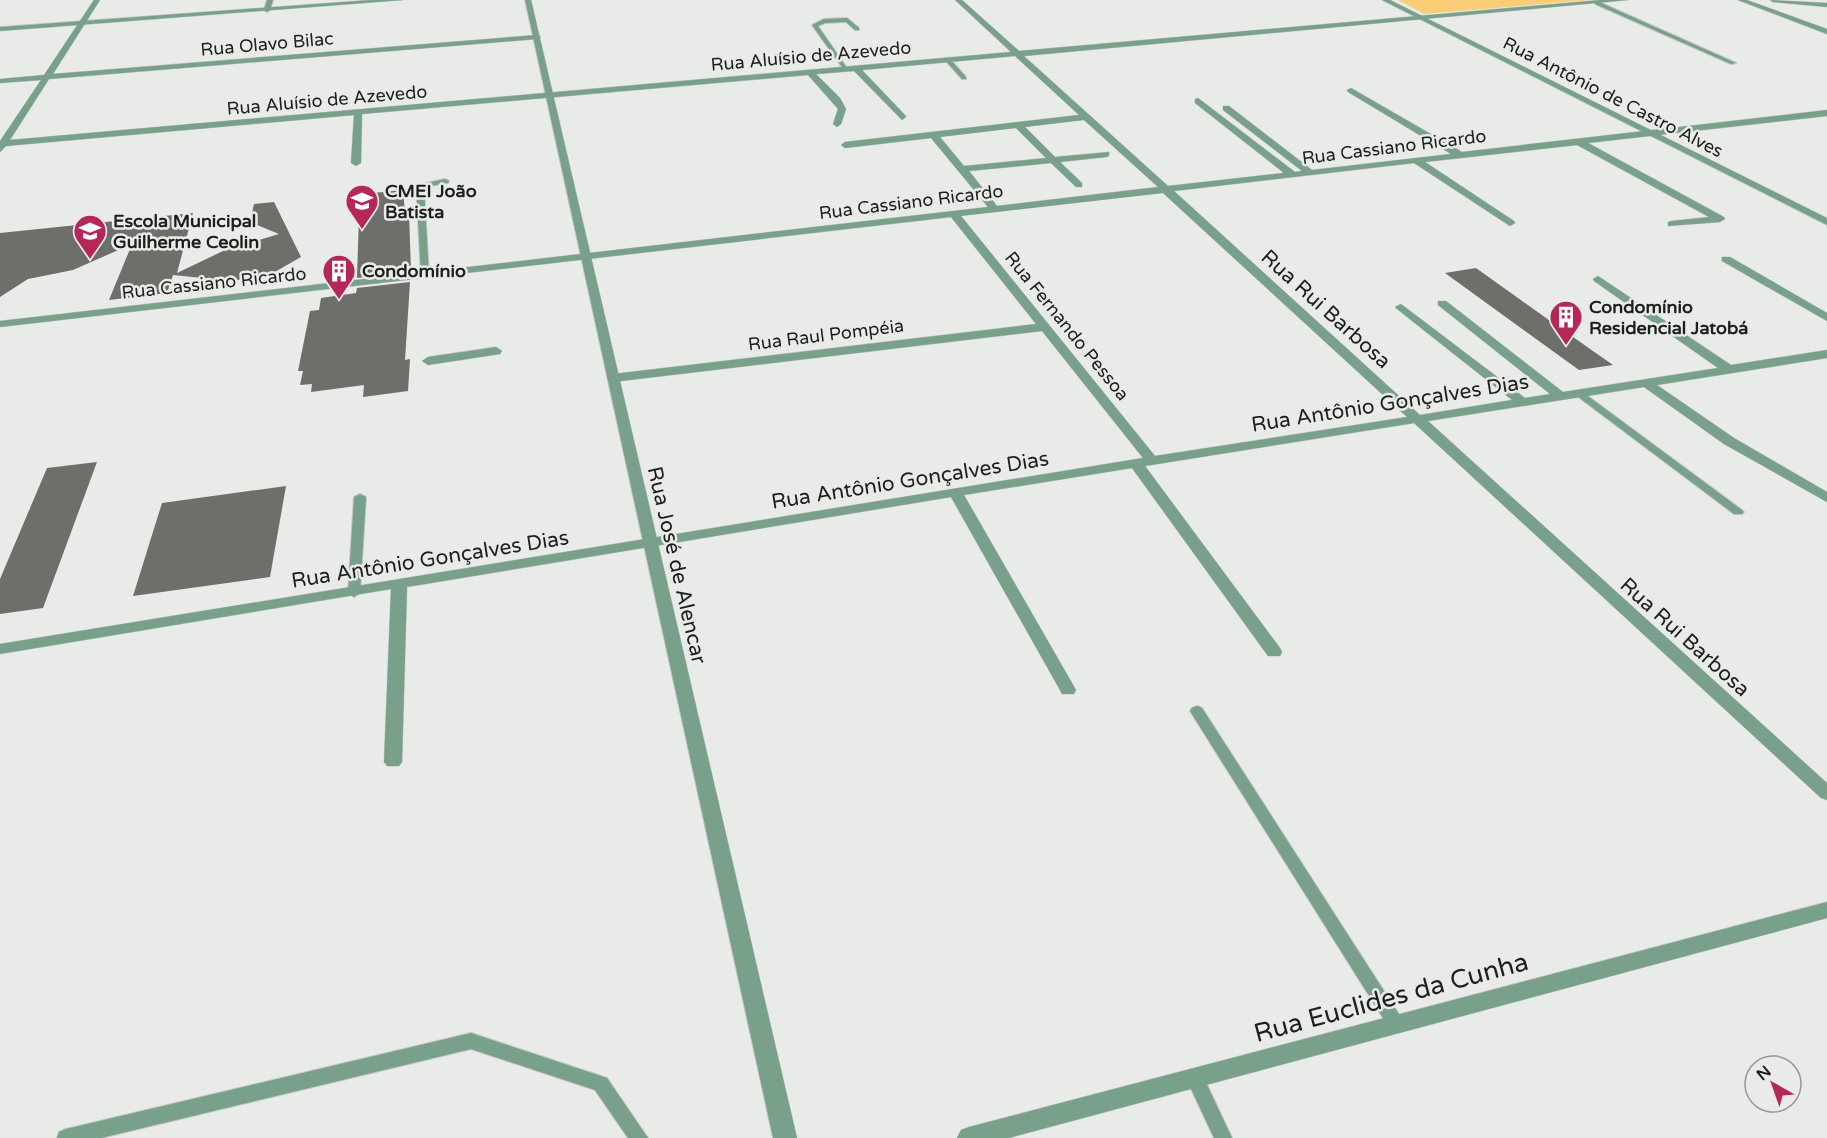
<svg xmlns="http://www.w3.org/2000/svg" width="1827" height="1138" font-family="'Varela Round',sans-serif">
	<rect width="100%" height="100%" fill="#e8ebe7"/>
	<polygon fill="#f9ce76" points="1398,0 1590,0 1424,14"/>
	<g fill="#6e6e6b">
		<polygon points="403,190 405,213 409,213 411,271 357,278 359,215 352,212 354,195"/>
		<polygon points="274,202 301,257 273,273 232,281 173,275 167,293 109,300 132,244 73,270 28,279 0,297 0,233 193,213 177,273 223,251 279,234 250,222 254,204"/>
		<polygon points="1476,268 1553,323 1613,365 1579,370 1445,273"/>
		<polygon points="410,282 405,360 410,359 408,391 363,397 364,385 311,392 312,384 300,385 303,371 298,371 310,311 319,310 321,298 356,293 357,288"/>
		<polygon points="97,462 43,608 0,614 0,579 47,468"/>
		<polygon points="286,486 270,577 133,596 162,503"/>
	</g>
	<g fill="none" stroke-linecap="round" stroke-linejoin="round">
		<defs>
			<g id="service">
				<polygon points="267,0 273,0 270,10 267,12 264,10"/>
				<polygon points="1595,2 1599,2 1736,63 1731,64 1595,4"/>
				<polygon points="847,18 859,28 859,30 855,30 846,22 825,23 818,26 847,68 844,70 812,25 824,19"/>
				<polygon points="945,58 949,58 966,77 966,79 962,79 945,60"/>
				<polygon points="445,179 449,181 448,183 424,187 429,275 425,278 421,275 416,185"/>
				<polygon points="1581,391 1742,510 1744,512 1742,514 1734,514 1577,396 1577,392"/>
				<polygon points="360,494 366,497 360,593 354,597 348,593 354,497"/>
				<polygon points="1197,706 1202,708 1402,1019 1405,1024 1402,1029 1396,1031 1390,1029 1190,711 1192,708"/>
				<polygon points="471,1033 607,1078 648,1138 628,1138 595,1090 471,1049 101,1138 57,1138 59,1132 66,1129"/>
				<polygon points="1195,1070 1201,1072 1232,1138 1214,1138 1186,1078 1189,1072"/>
			</g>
			<g id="minor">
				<path d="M94,0h6l-47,74 484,-39 4,2 -4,2 -488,40 -39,61 1001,-88 -56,-52h7l57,51 582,-51h27l-604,56 144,130 116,-13 -89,-70v-4l3,-1 97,74 7,-1 -79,-61v-4h6l83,64 139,-16 -103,-62 -1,-2 4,-2 111,64 365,-42v6l-239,27 136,74 1,2 -5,3 -52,4v-4l4,-1 37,-4 -132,-72 -152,17 89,59 1,2 -5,3 -96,-63 -240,28 246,224 92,-15 -115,-91 -2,-2 6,-3 124,94 25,-4 -112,-89v-4h8l117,91 155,-24 -124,-87 -1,-2 5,-3 133,89 96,-15v8l-170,27 77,53 93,54v10l-103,-58 -80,-57 -216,34 399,362v17l-6,-2 -407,-375 -269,43 135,182 2,4 -2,4h-12l-136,-188 -168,27 112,195 -2,4h-12l-2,-4 -109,-193 -544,90 -5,175 -3,4h-12l-3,-4 7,-173 -391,65v-10l1143,-186 -101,-127 -429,51 -6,-4 6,-4 423,-50 -85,-107 -951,110v-6l988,-114 -57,-69 -86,10 -4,-3 4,-3 234,-27 -64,-59 -153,14 43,45 1,2 -4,3 -48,-49 -38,3 24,24 6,11 -5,15 -4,3 -4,-3 5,-15 -30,-34 -446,39 -1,49 -5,3 -5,-3 3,-48 -348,31 -6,6v-11l41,-61 -41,3v-4l44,-4zM1084,120l74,67 -161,19 -28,-35 82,-8 25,24h6v-4l-22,-21 46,-5 3,-1v-4l-54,5 -30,-30zM1016,128l30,30 -82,8 -24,-29zM1163,193l244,224 -252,39 -194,-240z"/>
				<polygon points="1738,0 1747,0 1827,29 1827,34"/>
				<polygon points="1770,0 1827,3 1827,7 1773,2"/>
				<polygon points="1722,257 1730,257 1827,313 1827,321 1722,261"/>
				<polygon points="496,347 502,351 500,354 428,365 422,361 428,357"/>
				<polygon points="1827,902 1827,918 1009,1138 957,1138 961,1130 969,1127"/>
			</g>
			<g id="tertiary">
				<polygon points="371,0 403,0 0,31 0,27"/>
				<polygon points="525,0 531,0 797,1138 773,1138"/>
				<polygon points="1382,0 1390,0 1827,218 1827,225"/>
			</g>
		</defs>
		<use href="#service" stroke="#c4c6c3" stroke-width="2"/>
		<use href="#minor" stroke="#c4c6c3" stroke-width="1"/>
		<use href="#tertiary" stroke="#c4c6c3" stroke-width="1"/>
		<use href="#service" fill="#78a08b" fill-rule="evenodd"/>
		<use href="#minor" fill="#78a08b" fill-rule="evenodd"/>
		<use href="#tertiary" fill="#78a08b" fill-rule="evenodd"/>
	</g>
	<defs>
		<symbol id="school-pin" viewBox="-11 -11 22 30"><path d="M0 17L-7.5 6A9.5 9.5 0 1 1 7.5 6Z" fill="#b62759" stroke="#e8ebe7"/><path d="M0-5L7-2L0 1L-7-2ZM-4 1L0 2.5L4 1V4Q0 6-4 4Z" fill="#fff"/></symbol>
		<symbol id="building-pin" viewBox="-11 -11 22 30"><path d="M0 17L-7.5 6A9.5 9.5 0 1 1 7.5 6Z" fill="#b62759" stroke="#e8ebe7"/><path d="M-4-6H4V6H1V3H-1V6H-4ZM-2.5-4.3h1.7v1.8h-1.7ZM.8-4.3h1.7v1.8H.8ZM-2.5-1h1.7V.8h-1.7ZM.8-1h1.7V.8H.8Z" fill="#fff"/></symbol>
	</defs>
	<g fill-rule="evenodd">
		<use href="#school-pin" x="343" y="182" width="38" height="52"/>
		<use href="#school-pin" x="71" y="212" width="38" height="52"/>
		<use href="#building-pin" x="320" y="252" width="38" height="52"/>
		<use href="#building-pin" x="1547" y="298" width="38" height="52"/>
	</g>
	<g text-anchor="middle" stroke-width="5" stroke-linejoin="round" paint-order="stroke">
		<g font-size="18" fill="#1e1f1d" stroke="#e8ebe7">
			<text transform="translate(267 44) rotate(-5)" y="6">Rua Olavo Bilac</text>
			<text transform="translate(811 56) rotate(-5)" y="6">Rua Aluísio de Azevedo</text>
			<text transform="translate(1613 97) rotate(27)" y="6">Rua Antônio de Castro Alves</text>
			<text transform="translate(327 100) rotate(-5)" y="6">Rua Aluísio de Azevedo</text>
			<text transform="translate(1394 147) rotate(-7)" y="6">Rua Cassiano Ricardo</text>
			<text transform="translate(911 202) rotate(-7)" y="6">Rua Cassiano Ricardo</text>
			<text transform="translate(214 283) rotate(-6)" y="6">Rua Cassiano Ricardo</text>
			<text transform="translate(1067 326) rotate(51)" y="6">Rua Fernando Pessoa</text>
			<text transform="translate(826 335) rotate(-7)" y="6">Rua Raul Pompéia</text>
		</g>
		<g font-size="18" font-weight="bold" fill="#1e1f1d" stroke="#e8ebe7" text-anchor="start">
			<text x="385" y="197">CMEI João<tspan x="385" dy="21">Batista</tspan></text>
			<text x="113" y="227">Escola Municipal<tspan x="113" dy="21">Guilherme Ceolin</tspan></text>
			<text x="362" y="277">Condomínio</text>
			<text x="1589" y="313">Condomínio<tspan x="1589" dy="21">Residencial Jatobá</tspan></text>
		</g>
		<g font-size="21" fill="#1e1f1d" stroke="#e8ebe7">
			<text transform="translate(1326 309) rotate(42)" y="7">Rua Rui Barbosa</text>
			<text transform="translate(1390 403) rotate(-9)" y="7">Rua Antônio Gonçalves Dias</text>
			<text transform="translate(910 480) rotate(-9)" y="7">Rua Antônio Gonçalves Dias</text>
			<text transform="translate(430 559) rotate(-9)" y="7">Rua Antônio Gonçalves Dias</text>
			<text transform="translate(677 565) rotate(77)" y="7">Rua José de Alencar</text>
			<text transform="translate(1685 637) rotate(42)" y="7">Rua Rui Barbosa</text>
		</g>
		<g font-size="26" fill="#1e1f1d" stroke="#e8ebe7">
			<text transform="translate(1391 997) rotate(-15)" y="9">Rua Euclides da Cunha</text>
		</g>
	</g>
	<g transform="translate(1773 1084) rotate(320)"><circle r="28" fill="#e8ebe7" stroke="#979996" stroke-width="1.5"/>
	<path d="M0-4.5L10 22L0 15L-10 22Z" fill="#b62759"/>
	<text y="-9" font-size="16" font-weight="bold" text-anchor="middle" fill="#1e1f1d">N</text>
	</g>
</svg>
